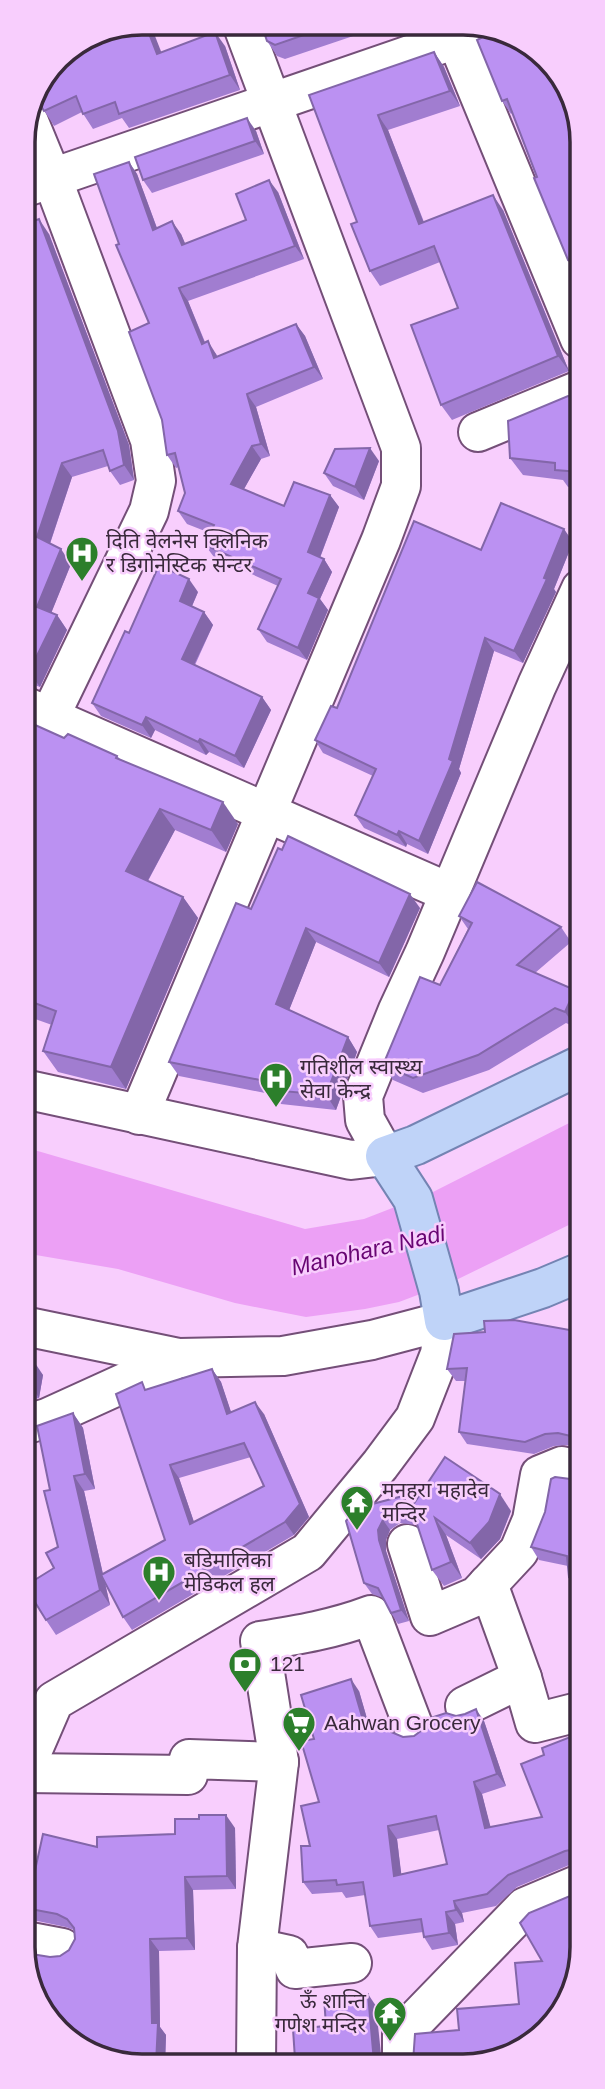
<svg xmlns="http://www.w3.org/2000/svg" width="605" height="2089" font-family="Arial,'Noto Sans Devanagari',sans-serif">
	<rect width="100%" height="100%" fill="#f8cefd"/>
	<polygon fill="#eca0f5" points="581,1117 581,1219 452,1282 399,1302 365,1309 306,1317 235,1303 118,1269 24,1253 24,1147 305,1229 364,1219 431,1193"/>
	<g fill="none" stroke-linecap="round" stroke-linejoin="round">
		<defs>
			<g id="minor">
				<polyline points="451,26 580,339"/>
				<polyline points="29,122 52,178 150,440 156,481 149,511 49,718"/>
				<polyline points="23,188 491,27"/>
				<polyline points="478,432 580,390"/>
				<polyline points="24,706 450,893"/>
				<polyline points="24,1089 351,1160 385,1156 365,1120 363,1096 398,1010 425,952 537,685 581,589"/>
				<polyline points="139,1115 381,540 401,486 401,448 244,29"/>
				<polyline points="24,1326 179,1358 283,1356 372,1340 444,1321 440,1354 415,1418 380,1465 308,1552 54,1701 25,1768"/>
				<polyline points="24,1425 47,1418 179,1358"/>
				<polyline points="407,1544 430,1616 477,1596 519,1551 532,1520 540,1475 562,1466 581,1471"/>
				<polyline points="488,1584 522,1678 535,1723 582,1711"/>
				<polyline points="465,1706 522,1678"/>
				<polyline points="25,1773 188,1775 189,1759 279,1762"/>
				<polyline points="25,1941 62,1948"/>
				<polyline points="257,1948 289,1955 295,1969 352,1963"/>
				<path d="M256,2064l1,-116 22,-186 -19,-121c38,-6 74,-12 111,-26l43,113"/>
				<polyline points="402,2064 402,2034 525,1907 582,1883"/>
			</g>
			<polyline id="major" points="581,1065 416,1145 385,1156 413,1199 439,1291 444,1321 543,1288 581,1272"/>
		</defs>
		<use href="#minor" stroke="#744f78" stroke-width="42"/>
		<use href="#major" stroke="#7484b3" stroke-width="42"/>
		<use href="#minor" stroke="#fff" stroke-width="38"/>
		<use href="#major" stroke="#bfd3f8" stroke-width="38"/>
	</g>
	<g fill="#a17dd0" fill-rule="evenodd">
		<polygon points="380,27 285,59 277,56 267,41 263,29"/>
		<polygon points="496,30 580,272 576,273 568,260 512,113 511,114 502,101"/>
		<polygon points="225,46 240,90 129,128 122,118 93,129 82,112 54,126 40,104 37,103 58,57 161,53"/>
		<polygon points="434,52 444,67 460,106 388,130 424,222 503,210 569,371 452,420 441,405 458,308 440,262 380,286 370,271 357,222 309,95"/>
		<polygon points="256,131 264,154 152,193 143,180"/>
		<polygon points="129,162 137,174 157,228 181,234 185,244 246,220 278,192 304,259 188,301 205,342 216,354 218,357 296,324 305,336 323,379 256,407 270,456 261,459 244,489 284,506 330,495 339,507 320,558 324,559 332,572 320,599 328,610 307,660 267,642 258,629 278,586 214,557 205,545 210,533 187,524 178,511 185,493 179,467 176,468 167,455 149,323 119,244"/>
		<polygon points="23,225 49,234 129,445 134,480 120,485 110,471 108,466 72,477 50,544 71,564 51,613 57,615 67,630 40,687 24,681"/>
		<polygon points="580,405 580,488 568,487 563,480 523,475 510,458"/>
		<polygon points="379,461 364,500 333,486 324,473"/>
		<polygon points="573,542 554,589 556,592 523,663 494,651 459,769 461,773 428,854 407,844 406,847 364,828 355,815 373,776 323,753 315,740 337,708 481,550"/>
		<polygon points="198,592 192,606 204,612 213,625 195,665 262,697 271,710 244,768 209,752 206,755 155,730 151,738 101,716 92,703 129,633"/>
		<polygon points="24,720 64,738 117,756 120,759 238,824 226,852 175,830 148,881 183,897 198,918 126,1089 58,1072 43,1051 52,1025 24,1015"/>
		<polygon points="420,908 389,977 316,942 289,1010 348,1037 357,1052 336,1110 281,1104 275,1095 179,1076 169,1062 251,909"/>
		<polygon points="459,916 561,927 571,942 535,973 575,990 581,999 581,1014 575,1027 566,1023 489,1070 423,1093 393,1080 383,1065 440,985 468,929"/>
		<polygon points="581,1332 580,1380 581,1449 567,1445 554,1446 534,1454 467,1444 459,1432 466,1381 456,1381 447,1369"/>
		<polygon points="24,1359 43,1375 39,1398 24,1402"/>
		<path d="M212,1369l9,13 10,30 33,2 45,103 -15,18 -162,95 -9,-13 -18,-34 5,22 -54,30 -10,-15 12,-73 -8,-57 23,-77 10,15 12,61 -11,2 19,83 62,-34 -18,-151zM251,1457l13,29 -70,36 -15,-44z"/>
		<polygon points="578,1480 576,1586 569,1577 568,1566 539,1560 531,1547"/>
		<polygon points="403,1496 411,1507 511,1511 500,1539 481,1559 446,1535 462,1578 444,1586 432,1570 416,1521 414,1518 416,1525 400,1523 390,1530 386,1540 386,1551 409,1621 398,1624 391,1613 383,1598 372,1594 364,1583 346,1521"/>
		<path d="M359,1691l10,35 23,7 11,4 11,-1 42,-20 28,5 22,65 -24,8 8,33 52,-10 2,-62 34,-21 2,2h2v126l-8,1 -57,24 -21,19 -34,7 2,9 -9,2 3,21 -26,5 -8,-13 -1,-5 -45,6 -8,-12 -5,-31 -19,3 -4,-6 -30,2 -9,-12 16,-80 -5,-63zM439,1830l8,34 -46,10 -4,-35z"/>
		<polygon points="235,1828 236,1889 193,1890 195,1950 159,1951 160,2027 166,2035 165,2064 118,2064 50,1957 60,1956 69,1950 75,1939 74,1930 66,1927 28,1919 25,1915 25,1883 34,1875 97,1847 175,1834"/>
	</g>
	<g fill="#8366a9">
		<polygon points="148,31 153,31 168,69 157,54"/>
		<polygon points="215,32 225,46 240,90 230,75"/>
		<polygon points="434,52 444,67 460,106 450,91"/>
		<polygon points="378,115 388,130 430,239 419,224"/>
		<polygon points="247,118 256,131 264,154 255,141"/>
		<polygon points="129,162 137,174 162,242 153,230"/>
		<polygon points="269,180 278,192 304,259 295,246"/>
		<polygon points="493,195 503,210 569,371 558,356"/>
		<polygon points="39,219 49,234 129,445 134,480 124,465"/>
		<polygon points="172,221 181,234 191,257 182,245"/>
		<polygon points="179,288 188,301 210,356 202,344"/>
		<polygon points="296,324 305,336 323,379 314,367"/>
		<polygon points="208,341 216,354 223,371 214,358"/>
		<polygon points="247,394 256,407 270,456 261,444"/>
		<polygon points="252,446 261,459 240,496 231,484"/>
		<polygon points="370,448 379,461 364,500 355,487"/>
		<polygon points="62,463 72,477 47,552 37,537"/>
		<polygon points="330,495 339,507 317,565 308,552"/>
		<polygon points="564,529 573,542 554,589 556,592 523,663 514,651"/>
		<polygon points="61,549 71,564 48,621 37,607"/>
		<polygon points="324,559 332,572 320,599 328,610 307,660 298,648 308,593"/>
		<polygon points="189,579 198,592 189,613 180,601"/>
		<polygon points="204,612 213,625 191,671 182,659"/>
		<polygon points="57,615 67,630 40,687 29,672"/>
		<polygon points="485,638 494,651 459,769 461,773 428,854 419,841 449,759"/>
		<polygon points="262,697 271,710 244,768 235,756"/>
		<polygon points="146,717 155,730 151,738 142,725"/>
		<polygon points="200,739 209,752 206,755 198,742"/>
		<polygon points="223,802 238,824 226,852 211,830"/>
		<polygon points="160,809 175,830 141,893 126,871"/>
		<polygon points="399,831 407,844 406,847 397,835"/>
		<polygon points="410,894 420,908 389,977 379,963"/>
		<polygon points="183,897 198,918 126,1089 111,1067"/>
		<polygon points="306,928 316,942 286,1018 276,1004"/>
		<polygon points="575,990 581,999 581,1014 575,1027 565,1012"/>
		<polygon points="348,1037 357,1052 336,1110 326,1095"/>
		<polygon points="33,1360 43,1375 39,1398 29,1383"/>
		<polygon points="572,1368 580,1380 581,1441 579,1438"/>
		<polygon points="212,1369 221,1382 236,1427 227,1414"/>
		<polygon points="255,1402 264,1414 309,1517 294,1535 285,1522"/>
		<polygon points="73,1413 83,1428 95,1489 85,1474"/>
		<polygon points="170,1465 179,1478 199,1537 190,1524"/>
		<polygon points="74,1476 84,1491 110,1605 100,1590"/>
		<polygon points="500,1494 511,1511 500,1539 481,1559 470,1543"/>
		<polygon points="403,1496 411,1506 416,1525 409,1514"/>
		<polygon points="435,1518 446,1535 462,1578 451,1562"/>
		<polygon points="383,1520 390,1530 386,1540 386,1551 409,1621 401,1610 379,1540 378,1530"/>
		<polygon points="351,1679 359,1691 373,1739 365,1727"/>
		<polygon points="476,1709 484,1721 506,1786 497,1774"/>
		<polygon points="474,1782 482,1794 494,1840 485,1828"/>
		<polygon points="226,1815 235,1828 236,1889 227,1876"/>
		<polygon points="388,1826 397,1839 403,1888 394,1876"/>
		<polygon points="185,1877 193,1890 195,1950 187,1938"/>
		<polygon points="454,1901 462,1913 464,1922 456,1910"/>
		<polygon points="446,1912 455,1924 458,1945 449,1933"/>
		<polygon points="150,1939 159,1951 160,2027 166,2035 165,2064 156,2064 152,2023"/>
		<polygon points="368,1994 376,2006 382,2064 376,2064 374,2062"/>
	</g>
	<g fill="#bb91f2" stroke="#8366a9" stroke-width="2" fill-rule="evenodd">
		<polygon points="324,28 275,45 267,41 263,29"/>
		<polygon points="496,30 548,58 580,119 580,272 575,257 568,260 534,178 537,177 507,99 502,101 477,40"/>
		<polygon points="148,31 157,54 215,32 230,75 119,114 115,102 83,114 76,96 44,111 38,101 58,57 97,32"/>
		<polygon points="434,52 450,91 378,115 419,224 493,195 558,356 441,405 411,325 458,308 434,246 370,271 351,224 357,222 309,95"/>
		<polygon points="247,118 255,141 143,180 135,157"/>
		<polygon points="129,162 153,230 172,221 182,245 246,220 236,194 269,180 295,246 179,288 202,344 208,341 214,358 296,324 314,367 247,394 261,444 252,446 231,484 284,506 294,482 330,495 308,552 324,559 308,593 319,598 298,648 258,629 281,579 205,545 214,525 178,511 185,493 175,453 167,455 162,420 129,332 149,323 116,245 119,244 94,174"/>
		<polygon points="39,219 118,431 124,465 110,471 103,450 62,463 37,537 61,549 37,607 57,615 29,672 24,670 23,225"/>
		<polygon points="568,396 574,397 580,411 580,472 555,470 555,463 510,458 508,421"/>
		<polygon points="370,448 355,487 324,473 335,449"/>
		<polygon points="501,503 564,529 544,578 547,579 514,651 485,638 449,759 453,761 419,841 399,831 397,835 355,815 376,769 315,740 331,706 337,708 414,521 481,550"/>
		<polygon points="159,565 189,579 180,601 204,612 182,659 262,697 235,756 200,739 198,742 146,717 142,725 92,703 125,631 129,633"/>
		<polygon points="24,720 64,738 68,734 117,756 116,758 223,802 211,830 160,809 126,871 183,897 111,1067 43,1051 56,1011 24,999"/>
		<polygon points="288,836 410,894 379,963 306,928 276,1004 348,1037 326,1095 271,1090 275,1083 169,1062 236,903 251,909 278,848 282,850"/>
		<polygon points="477,882 561,927 517,965 575,990 565,1012 555,1008 478,1055 413,1078 383,1065 420,977 440,985 472,923 459,916"/>
		<polygon points="514,1320 581,1332 581,1382 575,1367 572,1368 579,1438 558,1433 545,1434 525,1442 459,1432 467,1368 447,1369 454,1334 485,1332 484,1321"/>
		<polygon points="24,1359 33,1360 29,1383 24,1385"/>
		<path d="M212,1369l15,45 28,-12 45,102 -15,18 -162,95 -22,-42 64,-35 -49,-146 26,-12 3,8zM244,1443l20,43 -74,38 -20,-59z"/>
		<polygon points="73,1413 85,1474 74,1476 100,1590 46,1620 25,1586 54,1568 46,1553 58,1547 44,1491 50,1490 37,1426"/>
		<polygon points="445,1457 500,1494 489,1522 470,1543 435,1518 451,1562 432,1570 416,1521 409,1511"/>
		<polygon points="555,1477 578,1480 582,1478 582,1605 573,1576 569,1577 567,1556 531,1547 545,1512 551,1479"/>
		<polygon points="403,1496 409,1514 393,1513 383,1520 378,1530 379,1540 401,1610 391,1613 378,1588 364,1583 346,1521 357,1508"/>
		<path d="M351,1679l14,48 19,-6 7,11 12,5 11,-1 8,-6 5,-11 19,-6 10,3 9,-2 11,-5 21,65 -23,8 11,46 57,-11 -21,-53 23,-9 -2,-7 36,-14 1,3 3,-1v116l-6,-3 -11,2 -57,24 -21,19 -33,7 2,9 -10,2 3,21 -25,4 -3,-18 -51,7 -7,-44 -26,3 -1,-5 -33,2 -2,-36h9l-9,-40 18,-4 -18,-61 13,-2 -13,-44zM436,1816l11,48 -53,12 -6,-50z"/>
		<polygon points="199,1815 226,1815 227,1876 185,1877 187,1938 150,1939 152,2023 158,2023 156,2064 118,2064 57,2031 25,1970 25,1953 50,1957 60,1956 69,1950 75,1939 74,1928 67,1919 57,1914 25,1908 25,1883 27,1874 34,1875 43,1834 97,1847 97,1837 175,1834 175,1819 199,1819"/>
		<polygon points="582,1891 582,1954 552,2026 486,2064 411,2064 413,2062 415,2034 459,2030 457,2009 519,2004 515,1963 542,1961 520,1923 529,1913"/>
		<polygon points="368,1994 374,2062 376,2064 285,2064 284,2060 295,2059 293,2029 326,2026 324,1997"/>
	</g>
	<defs>
		<symbol id="hospital-pin" viewBox="-11 -11 22 30"><path d="M0 17L-7.5 6A9.5 9.5 0 1 1 7.5 6Z" fill="#2c7f2b" stroke="#f8cefd"/><path d="M-5-5h3v3.5h4V-5h3V5h-3V1.5h-4V5h-3Z" fill="#fff"/></symbol>
		<symbol id="temple-pin" viewBox="-11 -11 22 30"><path d="M0 17L-7.5 6A9.5 9.5 0 1 1 7.5 6Z" fill="#2c7f2b" stroke="#f8cefd"/><path d="M0-6L5-2H3V0L6.5 2.5H4V6H1.5V3h-3V6H-4V2.5H-6.5L-3 0V-2H-5Z" fill="#fff"/></symbol>
		<symbol id="bank-pin" viewBox="-11 -11 22 30"><path d="M0 17L-7.5 6A9.5 9.5 0 1 1 7.5 6Z" fill="#2c7f2b" stroke="#f8cefd"/><path d="M-6-4H6V4H-6ZM0-2.3a2.3 2.3 0 1 0 0 4.6a2.3 2.3 0 1 0 0-4.6Z" fill="#fff"/></symbol>
		<symbol id="supermarket-pin" viewBox="-11 -11 22 30"><path d="M0 17L-7.5 6A9.5 9.5 0 1 1 7.5 6Z" fill="#2c7f2b" stroke="#f8cefd"/><path d="M-6-5.5h2.5l.6 2H6L4.5 2H-2.5L-4.4-4H-6ZM-1.5 3.2a1.3 1.3 0 1 0 .1 0ZM3 3.2a1.3 1.3 0 1 0 .1 0Z" fill="#fff"/></symbol>
	</defs>
	<g fill-rule="evenodd">
		<use href="#hospital-pin" x="63" y="534" width="38" height="52"/>
		<use href="#hospital-pin" x="257" y="1060" width="38" height="52"/>
		<use href="#temple-pin" x="338" y="1483" width="38" height="52"/>
		<use href="#hospital-pin" x="140" y="1553" width="38" height="52"/>
		<use href="#bank-pin" x="226" y="1645" width="38" height="52"/>
		<use href="#supermarket-pin" x="280" y="1704" width="38" height="52"/>
		<use href="#temple-pin" x="371" y="1994" width="38" height="52"/>
	</g>
	<g text-anchor="middle" stroke-width="5" stroke-linejoin="round" paint-order="stroke">
		<g font-size="21" fill="#39293b" stroke="#f8cefd" text-anchor="start">
			<text x="106" y="548">दिति वेलनेस क्लिनिक<tspan x="106" dy="24">र डिगोनेस्टिक सेन्टर</tspan></text>
			<text x="300" y="1074">गतिशील स्वास्थ्य<tspan x="300" dy="24">सेवा केन्द्र</tspan></text>
			<text x="382" y="1497">मनहरा महादेव<tspan x="382" dy="24">मन्दिर</tspan></text>
			<text x="184" y="1567">बडिमालिका<tspan x="184" dy="24">मेडिकल हल</tspan></text>
			<text x="270" y="1671">121</text>
			<text x="324" y="1730">Aahwan Grocery</text>
			<text x="366" y="2008" text-anchor="end">ऊँ शान्ति<tspan x="366" dy="24">गणेश मन्दिर</tspan></text>
		</g>
		<g font-size="23" font-style="italic" fill="#680573" stroke="#f8cefd">
			<text transform="translate(368 1250) rotate(-13)" y="8">Manohara Nadi</text>
		</g>
	</g>
	<path d="M0 0H605V2089H0ZM142 35H463A107 107 0 0 1 570 142V1947A107 107 0 0 1 463 2054H142A107 107 0 0 1 35 1947V142A107 107 0 0 1 142 35Z" fill="#f8cefd" fill-rule="evenodd"/>
	<path fill="none" stroke="#39293b" stroke-width="3.5" d="M142 35H463A107 107 0 0 1 570 142V1947A107 107 0 0 1 463 2054H142A107 107 0 0 1 35 1947V142A107 107 0 0 1 142 35Z"/>
</svg>
